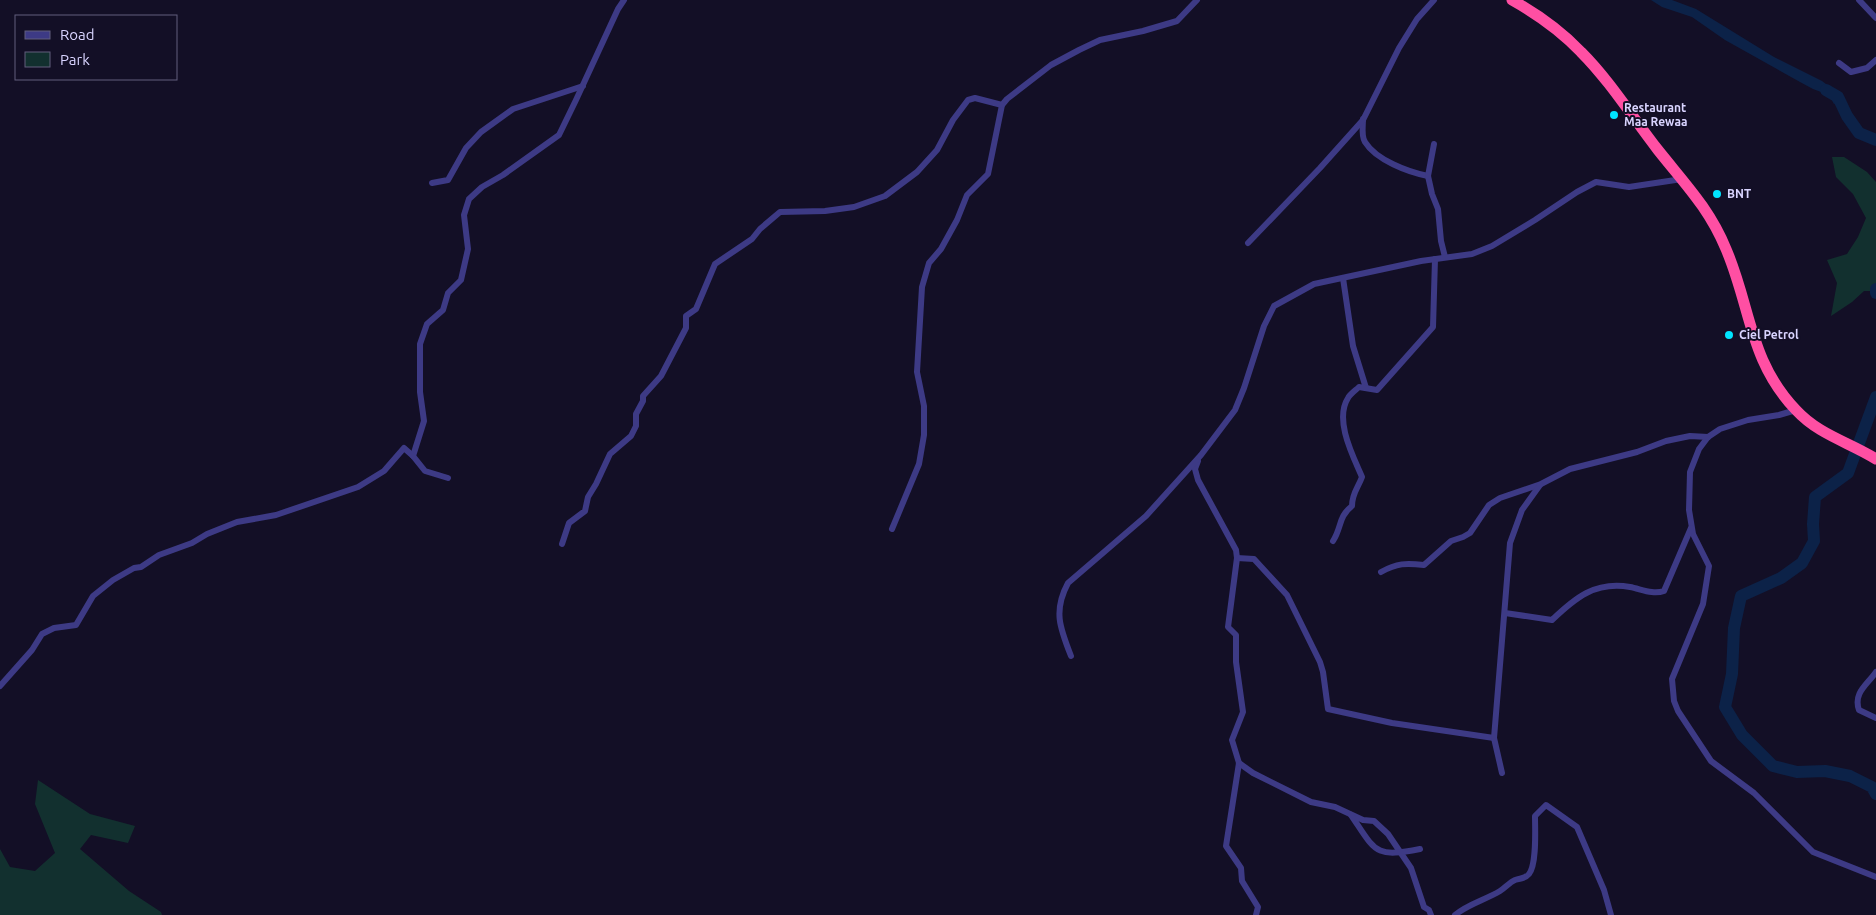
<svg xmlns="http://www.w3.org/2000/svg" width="1876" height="915" font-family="Ubuntu,sans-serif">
	<rect width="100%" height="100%" fill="#130f26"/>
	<g fill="#12302f">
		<polygon points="1832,157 1844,157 1867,172 1876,182 1876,291 1864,291 1852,302 1831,316 1837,283 1827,260 1847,254 1858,237 1866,218 1853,194 1836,177"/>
		<polygon points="38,780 90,814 135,826 128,843 91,835 80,849 129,891 161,912 162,915 0,915 0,849 10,867 35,871 55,853 35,804"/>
	</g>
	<polygon fill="#0c2248" points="1651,0 1672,0 1696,9 1774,57 1822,81 1843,97 1834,104 1829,95 1813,89 1800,82 1725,40 1692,17 1662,7"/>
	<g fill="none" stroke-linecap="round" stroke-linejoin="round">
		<g stroke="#0c2248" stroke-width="12">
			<polyline points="1826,90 1838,97 1847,116 1859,133 1876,140"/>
			<polyline points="1876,289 1876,293"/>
			<polyline points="1876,397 1848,473 1815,497 1813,524 1814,541 1802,563 1781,578 1741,596 1734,628 1732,674 1725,707 1742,735 1773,766 1797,772 1825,771 1850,776 1872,787 1876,794"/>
		</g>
		<g stroke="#3d3a85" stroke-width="6">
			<polyline points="1859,0 1876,18"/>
			<polyline points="1839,63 1851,72 1867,68 1876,60"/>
			<path d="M1363,119c0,7 -2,17 2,23 11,18 43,30 63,34"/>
			<polyline points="1434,144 1428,176 1432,194 1438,209 1441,241 1445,257"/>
			<polyline points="432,183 448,180 466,148 481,132 513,109 583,86"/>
			<polyline points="1248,243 1320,168 1363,120 1399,48 1417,19 1434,0"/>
			<polyline points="1343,278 1353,346 1366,388"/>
			<polyline points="1796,410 1779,415 1748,420 1720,429 1708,437 1699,449 1690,472 1689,510 1693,534 1709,566 1703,604 1672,679 1674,701 1678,711 1711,761 1754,793 1813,852 1876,877"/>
			<polyline points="1198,461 1195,469 1198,480 1236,550 1237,558 1228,627 1236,635 1236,662 1243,712 1232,740 1239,763 1226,846 1241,868 1242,881 1258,907 1256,915"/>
			<polyline points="448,478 425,471 413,456 424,421 420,392 420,344 427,324 443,310 448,293 461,280 468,249 464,215 469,199 482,187 503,175 559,135 576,100 618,9 624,0"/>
			<polyline points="892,529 919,464 924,435 924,406 917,372 922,287 929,263 941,249 957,220 967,195 988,174 1002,105 1007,99 1051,65 1079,50 1100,40 1143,31 1177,21 1197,0"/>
			<path d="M1333,541c9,-14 5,-24 19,-35 0,-13 6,-18 10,-29 -9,-21 -28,-57 -14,-79 2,-4 8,-8 11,-11l18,3 56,-63 2,-68"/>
			<polyline points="562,544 569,523 585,511 588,497 596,484 610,454 631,436 636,426 636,414 643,401 643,396 661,376 686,328 686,316 696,309 715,264 752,239 760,229 780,212 825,211 854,207 885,196 917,172 937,150 953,120 968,100 975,98 1002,105"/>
			<polyline points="1237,558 1254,559 1287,595 1320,662 1323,672 1328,709 1392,723 1494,738"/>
			<path d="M1381,572c16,-9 25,-9 43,-7l27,-24 12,-4 7,-4 19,-28 11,-7 41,-14 29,-15 67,-17 29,-11 24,-5 18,1"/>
			<path d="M1505,613l47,7c23,-22 43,-39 78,-33 11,2 23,8 34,4l27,-63"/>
			<path d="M1071,656c-11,-28 -18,-45 -3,-73l78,-67 55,-61 34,-45 9,-22 20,-62 10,-20 40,-22 107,-23 51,-7 20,-8 43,-26 42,-28 19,-10 33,5 53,-8"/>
			<path d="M1876,672c-9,13 -23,21 -17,38l17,8"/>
			<polyline points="0,686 32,650 42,634 54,628 76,625 93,596 113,580 134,568 141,567 159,555 192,543 207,534 237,522 276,515 358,487 384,471 404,448 413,456"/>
			<polyline points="1239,763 1253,773 1311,802 1335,807 1363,820 1374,821 1388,834 1411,868 1424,907 1429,910 1431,915"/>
			<polyline points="1502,773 1494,738 1510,543 1522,510 1540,485"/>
			<path d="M1351,815c25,37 23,43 69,34"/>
			<path d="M1455,915c13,-11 30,-15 45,-24 5,-3 10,-9 15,-11 6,-2 10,-1 14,-6 8,-10 6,-45 6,-58l11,-11 31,22 27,63 7,25"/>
		</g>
		<path stroke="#ff4fa3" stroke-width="11" d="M1512,0c25,14 49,31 69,52 29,29 52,66 77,98 27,34 51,58 68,99 25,58 23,112 70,161 23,25 53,32 80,49"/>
	</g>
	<g fill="#00e5ff" stroke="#130f26" stroke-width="2">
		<circle cx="1614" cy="115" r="5"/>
		<circle cx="1717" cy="194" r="5"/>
		<circle cx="1729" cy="335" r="5"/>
	</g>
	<g text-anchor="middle" stroke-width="4" stroke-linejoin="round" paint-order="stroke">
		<g font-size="12" font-weight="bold" fill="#d9d4ff" stroke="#130f26" text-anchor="start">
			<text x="1624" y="112">Restaurant<tspan x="1624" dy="14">Maa Rewaa</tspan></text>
			<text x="1727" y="198">BNT</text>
			<text x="1739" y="339">Ciel Petrol</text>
		</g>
	</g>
	<rect x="15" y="15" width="162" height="65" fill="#130f26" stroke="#625e7d"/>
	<rect x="25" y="31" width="25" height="8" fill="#3d3a85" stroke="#625e7d"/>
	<text x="60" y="40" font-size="15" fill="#d9d4ff">Road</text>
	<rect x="25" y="52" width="25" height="15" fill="#12302f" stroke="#625e7d"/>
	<text x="60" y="65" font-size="15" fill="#d9d4ff">Park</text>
</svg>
